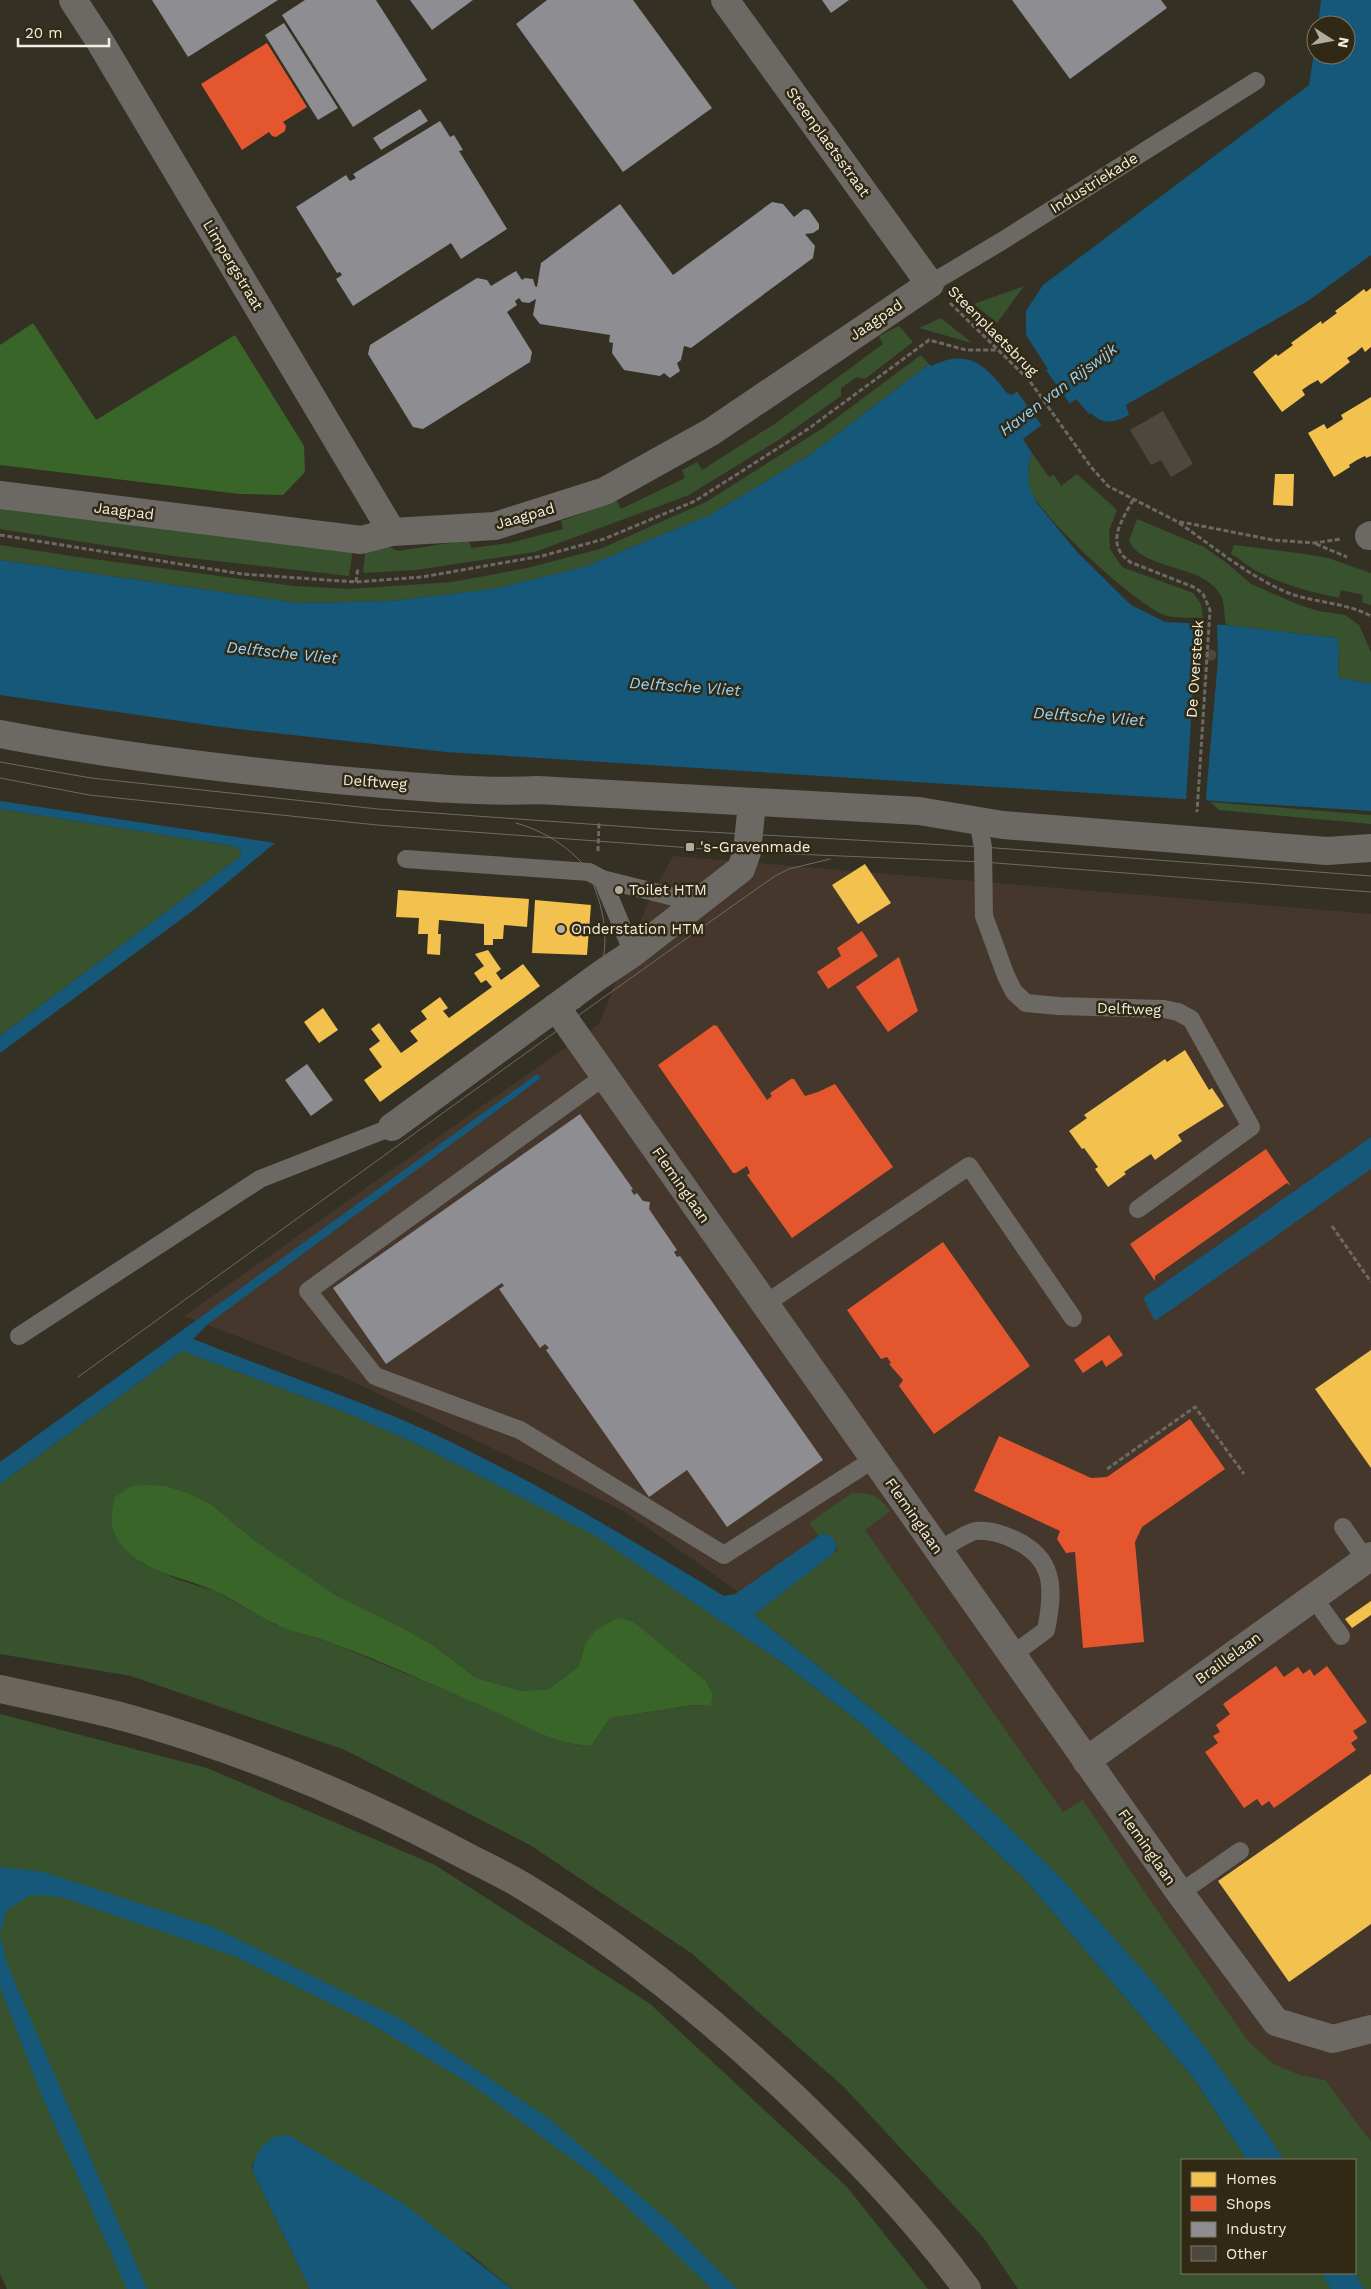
<svg xmlns="http://www.w3.org/2000/svg" width="1371" height="2289" font-family="'Work Sans',sans-serif">
	<rect width="100%" height="100%" fill="#353024"/>
	<polygon fill="#45372b" points="673,856 1371,914 1371,2289 1358,2289 1348,2273 1355,2273 1355,2160 1278,2160 856,1675 624,1511 343,1377 184,1316 599,1024 650,898"/>
	<g fill="#38522e" fill-rule="evenodd">
		<polygon points="1024,286 997,323 974,304"/>
		<polygon points="941,318 972,343 919,328"/>
		<polygon points="899,326 913,342 865,379 857,377 841,388 841,396 780,439 689,495 535,552 416,570 363,573 366,544 382,544 398,551 469,540 471,548 510,543 563,529 561,521 617,501 621,509 685,478 682,470 697,462 702,470 776,423 883,344 879,336"/>
		<polygon points="921,355 929,364 811,454 710,515 584,567 494,589 391,601 298,603 0,560 0,545 78,557 294,586 349,589 452,582 527,568 600,549 706,502 823,428"/>
		<path d="M1032,453l17,24 5,-2 7,11 16,-12 40,36 -8,21 1,18 12,18 71,26 8,11 2,14c-12,-1 -28,1 -38,-3 -28,-9 -128,-101 -136,-128 -3,-11 0,-23 3,-34z"/>
		<polygon points="0,505 353,549 349,576 173,556 0,529"/>
		<path d="M1137,519l67,28 24,17 23,20 46,20 21,7 27,4 14,10 12,27v31l-33,-5 1,-30 -2,-10 -111,-13c-2,-8 -1,-19 -4,-27 -15,-35 -78,-26 -93,-57z"/>
		<path d="M1234,545l71,9 23,4 43,15v32l-9,-3 1,-7 -22,-5 -2,8c-29,-6 -60,-14 -86,-29 -8,-5 -14,-11 -22,-15z"/>
		<polygon points="1210,802 1371,815 1371,824 1219,810"/>
		<polygon points="0,809 233,846 240,850 241,856 0,1036"/>
		<path d="M182,1351l157,59 74,32 182,93 185,126 81,62 162,154 172,203 52,80h-65v113h139l10,16h-313l-35,-52 -139,-150 -153,-134 -161,-108 -185,-95 -214,-74 -131,-22v-170zM213,1506l42,35 60,41 22,14 62,30 35,20 42,32 45,13 28,-2 30,-23 6,-22 48,-21 73,58 7,13 -2,12 -18,-1 -83,13 -19,28 -14,-1 -19,-5 -71,-33 -153,-63 -60,-20 -59,-33 -36,-11 -36,-16 -18,-15z"/>
		<path d="M852,1493c20,0 26,2 38,18l-25,19 198,282 20,-12 67,100 98,141 25,23 27,11 25,5 46,62v147h-7l-10,-16 1,-113h-71l-20,-31 -56,-78 -54,-68 -96,-108 -107,-103 -197,-157 83,-65c1,-10 -5,-13 -14,-17l-4,3 -10,-13z"/>
		<polygon points="0,1714 207,1768 435,1865 649,2003 847,2187 928,2289 512,2289 469,2253 258,2153 252,2166 253,2172 310,2289 7,2289 0,2274"/>
	</g>
	<g fill="#3a6529">
		<polygon points="33,323 96,420 235,335 304,446 305,472 283,495 240,494 0,465 0,345"/>
		<path d="M142,1485l23,1 25,8 23,12 42,35 82,55 62,30 35,20 42,32 45,13 28,-2 30,-23 6,-22 10,-13 23,-13 15,4 73,59 7,13 -2,12 -18,-1 -83,13 -19,28c-39,-1 -75,-26 -110,-41 -49,-20 -97,-43 -147,-61 -20,-8 -42,-12 -61,-21 -19,-9 -37,-22 -56,-31 -31,-15 -68,-17 -92,-43 -16,-18 -15,-31 -10,-52l15,-10z"/>
	</g>
	<g fill="#155879">
		<path d="M1321,0h50v255l-63,46 -182,104 3,10c-14,7 -25,11 -38,-2l-2,1 -13,-15 -53,40 9,14 -4,15 1,19 8,16 41,50 53,52 34,17 61,3 111,13 2,10 -1,30 33,5v128l-925,-59 -225,-25 -221,-32v-135l298,43 93,-2 102,-12 91,-22 126,-52 101,-61 118,-90 2,2c37,-18 54,-2 76,27l5,2 36,-26 -22,-34v-24l17,-26 266,-200 7,-45v15h30v-30h-28z"/>
		<polygon points="0,801 275,843 195,909 0,1053 0,1036 241,856 240,850 233,846 0,809"/>
		<path d="M537,1074l4,4 -333,246 -15,15c68,27 137,51 205,79 114,49 220,114 326,178l11,-2 88,-61 9,4 5,8 -3,8 -80,62 197,157 107,103 96,108 54,68 56,78 20,31h-37l-52,-80 -172,-203 -162,-154 -81,-62 -186,-126 -181,-93 -74,-32 -157,-59 -182,133v-22z"/>
		<polygon points="1371,1137 1371,1169 1155,1321 1143,1298"/>
		<polygon points="0,1867 43,1872 215,1928 402,2020 547,2117 671,2223 737,2289 712,2289 596,2177 472,2085 368,2022 234,1956 61,1897 31,1895 7,1910 0,1932"/>
		<polygon points="0,1935 7,1964 147,2289 127,2289 42,2096 0,1987"/>
		<path d="M290,2136l114,68 108,85h-202l-57,-117c-2,-12 9,-29 20,-34 5,-3 12,-2 17,-2z"/>
		<polygon points="1321,2273 1354,2273 1364,2289 1331,2289"/>
	</g>
	<g fill="#353024">
		<polygon points="1045,369 1071,405 1042,426 1016,390"/>
		<polygon points="1202,622 1217,622 1218,660 1206,796 1207,802 1186,801 1195,656"/>
	</g>
	<g fill="#f2c14e">
		<polygon points="1371,288 1371,347 1365,352 1362,347 1355,353 1347,358 1350,362 1321,384 1318,380 1309,385 1302,390 1305,395 1282,412 1253,372 1276,354 1278,356 1293,345 1291,343 1321,321 1322,324 1337,313 1335,311 1350,300 1364,289 1366,292"/>
		<polygon points="1371,397 1371,456 1366,458 1365,456 1357,460 1349,465 1350,467 1334,477 1308,433 1324,424 1327,429 1343,419 1341,415"/>
		<polygon points="1275,474 1294,474 1293,506 1273,505"/>
		<polygon points="865,864 891,903 858,924 832,885"/>
		<polygon points="398,890 529,899 527,927 504,925 503,939 493,939 493,945 484,945 484,924 439,920 438,934 441,934 440,955 427,954 428,934 418,934 419,918 396,917"/>
		<polygon points="535,900 591,905 587,955 532,953"/>
		<polygon points="488,950 501,969 496,973 501,980 523,964 540,986 380,1102 364,1080 382,1067 369,1049 380,1041 371,1029 379,1023 401,1053 418,1041 410,1031 427,1019 421,1011 440,997 448,1008 443,1011 449,1018 492,987 486,980 481,983 474,973 484,966 475,954"/>
		<polygon points="323,1008 338,1030 319,1043 304,1022"/>
		<polygon points="1185,1050 1209,1090 1212,1088 1224,1106 1178,1135 1182,1141 1159,1157 1155,1160 1151,1154 1124,1172 1126,1174 1108,1187 1095,1169 1098,1167 1084,1148 1082,1149 1069,1131 1087,1118 1084,1115 1165,1059 1167,1062"/>
		<polygon points="1371,1350 1371,1468 1315,1389"/>
		<polygon points="1371,1601 1371,1615 1352,1628 1345,1619"/>
		<polygon points="1371,1774 1371,1924 1289,1982 1218,1881"/>
	</g>
	<g fill="#e4572e">
		<polygon points="267,43 307,107 283,122 286,126 285,131 276,137 272,136 269,132 242,150 201,84"/>
		<polygon points="862,931 878,956 828,989 817,972 841,956 837,948"/>
		<polygon points="899,957 918,1011 888,1032 856,987"/>
		<polygon points="714,1025 717,1026 767,1100 772,1096 770,1093 791,1079 794,1079 805,1096 818,1092 835,1084 893,1167 792,1238 747,1175 750,1173 747,1166 736,1173 733,1173 658,1065"/>
		<polygon points="1266,1149 1291,1186 1287,1183 1155,1276 1155,1281 1130,1244"/>
		<polygon points="943,1242 1030,1366 934,1434 899,1386 903,1380 889,1364 891,1363 887,1357 881,1359 847,1310"/>
		<polygon points="1109,1335 1123,1355 1106,1367 1102,1360 1083,1373 1074,1360"/>
		<polygon points="1190,1419 1225,1469 1142,1527 1135,1542 1144,1642 1083,1648 1075,1552 1066,1553 1057,1539 1060,1531 974,1491 999,1436 1091,1478 1107,1477"/>
		<polygon points="1276,1666 1284,1677 1298,1667 1303,1674 1310,1669 1314,1676 1327,1666 1367,1722 1353,1731 1358,1738 1351,1743 1356,1750 1274,1808 1269,1801 1262,1806 1257,1799 1244,1808 1205,1752 1218,1743 1213,1736 1220,1732 1216,1725 1230,1714 1223,1704"/>
	</g>
	<g fill="#8d8d92">
		<polygon points="152,0 278,0 188,57"/>
		<polygon points="305,0 376,0 427,80 353,127 282,15"/>
		<polygon points="410,0 473,0 432,30"/>
		<polygon points="547,0 633,0 712,108 623,172 516,24"/>
		<polygon points="822,0 849,0 831,13"/>
		<polygon points="1012,0 1161,0 1167,8 1070,79"/>
		<polygon points="284,23 338,108 318,120 265,35"/>
		<polygon points="420,109 428,121 381,150 373,138"/>
		<polygon points="440,121 450,137 454,135 463,150 459,151 507,229 461,259 451,243 353,306 336,279 342,275 340,272 337,273 296,207 346,175 350,181 356,178 353,174"/>
		<polygon points="772,202 783,204 794,217 804,209 809,210 819,224 819,229 813,233 805,234 815,246 813,258 691,348 684,346 681,360 677,363 680,371 670,378 664,373 660,376 624,370 612,353 613,343 609,342 610,335 540,324 533,315 536,299 529,303 522,302 519,298 515,301 517,305 507,312 532,352 530,362 423,429 413,427 368,354 370,345 477,278 487,280 491,286 516,271 522,280 525,278 533,279 535,286 537,287 541,263 620,204 673,275"/>
		<polygon points="307,1064 333,1100 311,1116 285,1080"/>
		<polygon points="580,1114 633,1189 631,1190 634,1195 637,1193 643,1201 650,1202 649,1209 677,1250 674,1252 677,1257 680,1256 823,1460 727,1527 687,1470 649,1497 546,1350 549,1348 545,1344 540,1348 499,1289 504,1286 502,1283 386,1364 333,1288"/>
	</g>
	<g fill="#4c483e">
		<polygon points="1163,411 1193,464 1171,477 1161,460 1151,465 1130,430"/>
		<circle cx="1211" cy="655" r="5.5"/>
	</g>
	<g fill="none" stroke-linecap="round" stroke-linejoin="round">
		<g stroke="#6c6963" stroke-width="3" stroke-dasharray="5 2.5" stroke-linecap="butt">
			<polyline points="950,303 1029,380 1091,467 1108,486 1176,521 1273,540 1314,543 1341,539"/>
			<path d="M1133,500c-12,22 -28,44 -3,62l66,26 7,6 7,16 -13,202"/>
			<path d="M1179,523c35,24 68,52 107,69 27,11 59,10 85,24"/>
			<polyline points="0,535 242,574 356,582 422,577 542,556 604,539 695,501 808,429 929,340 966,350 997,350"/>
			<polyline points="1316,544 1347,557"/>
			<polyline points="356,582 358,567"/>
			<polyline points="598,851 599,822"/>
			<polyline points="1332,1226 1371,1282"/>
			<polyline points="1107,1469 1195,1407 1244,1474"/>
		</g>
		<g stroke="#6c6964" stroke-width="18">
			<polyline points="930,284 1002,241 1256,81"/>
			<polyline points="978,821 983,847 984,916 1006,976 1014,992 1026,1003 1059,1006 1164,1009 1178,1012 1191,1019 1251,1127 1138,1209"/>
			<polyline points="406,859 589,872 602,879 698,903"/>
			<polyline points="602,879 633,953"/>
			<polyline points="605,1076 308,1291 375,1376 520,1430 724,1555 874,1459"/>
			<polyline points="765,1304 969,1166 1073,1318"/>
			<polyline points="19,1336 260,1179 392,1127"/>
			<polyline points="1343,1527 1366,1560"/>
			<path d="M939,1551c8,-5 28,-19 37,-20 13,-1 26,3 37,8 43,19 41,51 33,91l-34,25"/>
			<polyline points="1313,1597 1341,1636"/>
			<polyline points="1180,1893 1240,1851"/>
		</g>
		<g stroke="#6c6964" stroke-width="28">
			<polyline points="73,0 99,40 392,532"/>
			<polyline points="0,495 361,540 392,532 495,526 605,491 711,432 930,284 725,0"/>
			<polyline points="1369,536 1371,535"/>
			<path d="M0,734c108,21 217,34 327,45 70,6 141,14 211,11l381,21 84,14 324,26 44,-3"/>
			<polyline points="556,1007 1180,1893 1276,2022 1333,2039 1371,2029"/>
			<polyline points="392,1127 600,975 633,953 741,869 747,852 752,803"/>
			<polyline points="1086,1761 1371,1556"/>
		</g>
		<path stroke="#6b665d" stroke-width="28" d="M0,1689c44,10 88,18 131,30 116,33 229,80 335,137 19,10 39,19 57,30 96,58 191,135 272,212 62,60 121,121 172,191"/>
		<g stroke="#6e6b65" stroke-width="1">
			<polyline points="0,762 91,778 378,809 672,830 983,847 1371,876"/>
			<polyline points="0,778 89,795 377,825 747,852 983,862 1371,892"/>
			<path d="M516,823c25,7 47,20 65,39 7,8 11,17 14,27 16,41 14,86 -16,119"/>
			<path d="M78,1377c232,-167 463,-337 697,-501l14,-7 41,-10"/>
		</g>
	</g>
	<g fill="#b0ac9f" stroke="#312914" stroke-width="2">
		<rect x="685" y="842" width="10" height="10" rx="2.5"/>
		<circle cx="619" cy="890" r="5"/>
		<circle cx="561" cy="929" r="5"/>
	</g>
	<g text-anchor="middle" stroke-width="5" stroke-linejoin="round" paint-order="stroke">
		<g font-size="15" fill="#f3eee1" stroke="#312914">
			<text transform="translate(828 142) rotate(54)" y="5">Steenplaetsstraat</text>
			<text transform="translate(1094 183) rotate(-32)" y="5">Industriekade</text>
			<text transform="translate(233 265) rotate(59)" y="5">Limpergstraat</text>
			<text transform="translate(876 320) rotate(-34)" y="5">Jaagpad</text>
			<text transform="translate(993 331) rotate(45)" y="5">Steenplaetsbrug</text>
			<text transform="translate(124 511) rotate(7)" y="5">Jaagpad</text>
			<text transform="translate(525 516) rotate(-16)" y="5">Jaagpad</text>
			<text transform="translate(1195 669) rotate(-86)" y="5">De Oversteek</text>
			<text transform="translate(375 782) rotate(4)" y="5">Delftweg</text>
			<text transform="translate(1129 1009) rotate(2)" y="5">Delftweg</text>
			<text transform="translate(681 1185) rotate(55)" y="5">Fleminglaan</text>
			<text transform="translate(914 1516) rotate(55)" y="5">Fleminglaan</text>
			<text transform="translate(1228 1658) rotate(-36)" y="5">Braillelaan</text>
			<text transform="translate(1147 1847) rotate(55)" y="5">Fleminglaan</text>
		</g>
		<g font-size="15" fill="#f3eee1" stroke="#312914" text-anchor="start">
			<text x="700" y="852">'s-Gravenmade</text>
			<text x="629" y="895">Toilet HTM</text>
			<text x="571" y="934">Onderstation HTM</text>
		</g>
		<g font-size="16" font-style="italic" fill="#95d5fd" stroke="#312914">
			<text transform="translate(1058 389) rotate(-37)" y="6">Haven van Rijswijk</text>
			<text transform="translate(282 652) rotate(6)" y="6">Delftsche Vliet</text>
			<text transform="translate(685 686) rotate(4)" y="6">Delftsche Vliet</text>
			<text transform="translate(1089 716) rotate(4)" y="6">Delftsche Vliet</text>
		</g>
	</g>
	<rect x="1181" y="2159" width="175" height="115" fill="#312914" stroke="#7f7866"/>
	<rect x="1191" y="2172" width="25" height="15" fill="#f2c14e" stroke="#7f7866"/>
	<text x="1226" y="2184" font-size="15" fill="#f3eee1">Homes</text>
	<rect x="1191" y="2196" width="25" height="15" fill="#e4572e" stroke="#7f7866"/>
	<text x="1226" y="2209" font-size="15" fill="#f3eee1">Shops</text>
	<rect x="1191" y="2222" width="25" height="15" fill="#8d8d92" stroke="#7f7866"/>
	<text x="1226" y="2234" font-size="15" fill="#f3eee1">Industry</text>
	<rect x="1191" y="2246" width="25" height="15" fill="#4c483e" stroke="#7f7866"/>
	<text x="1226" y="2259" font-size="15" fill="#f3eee1">Other</text>
	<g transform="translate(1331 40) rotate(101)"><circle r="24" fill="#312914" stroke="#7f7866"/>
	<path d="M0-4L9 19L0 12L-9 19Z" fill="#b0ac9f"/>
	<text y="-8" font-size="14" font-weight="bold" text-anchor="middle" fill="#f3eee1">N</text>
	</g>
	<path d="M18 38v8h91v-8" fill="none" stroke="#f3eee1" stroke-width="2.5"/>
	<text x="25" y="38" font-size="15" fill="#f3eee1" stroke="#312914" stroke-width="4" paint-order="stroke">20 m</text>
</svg>
